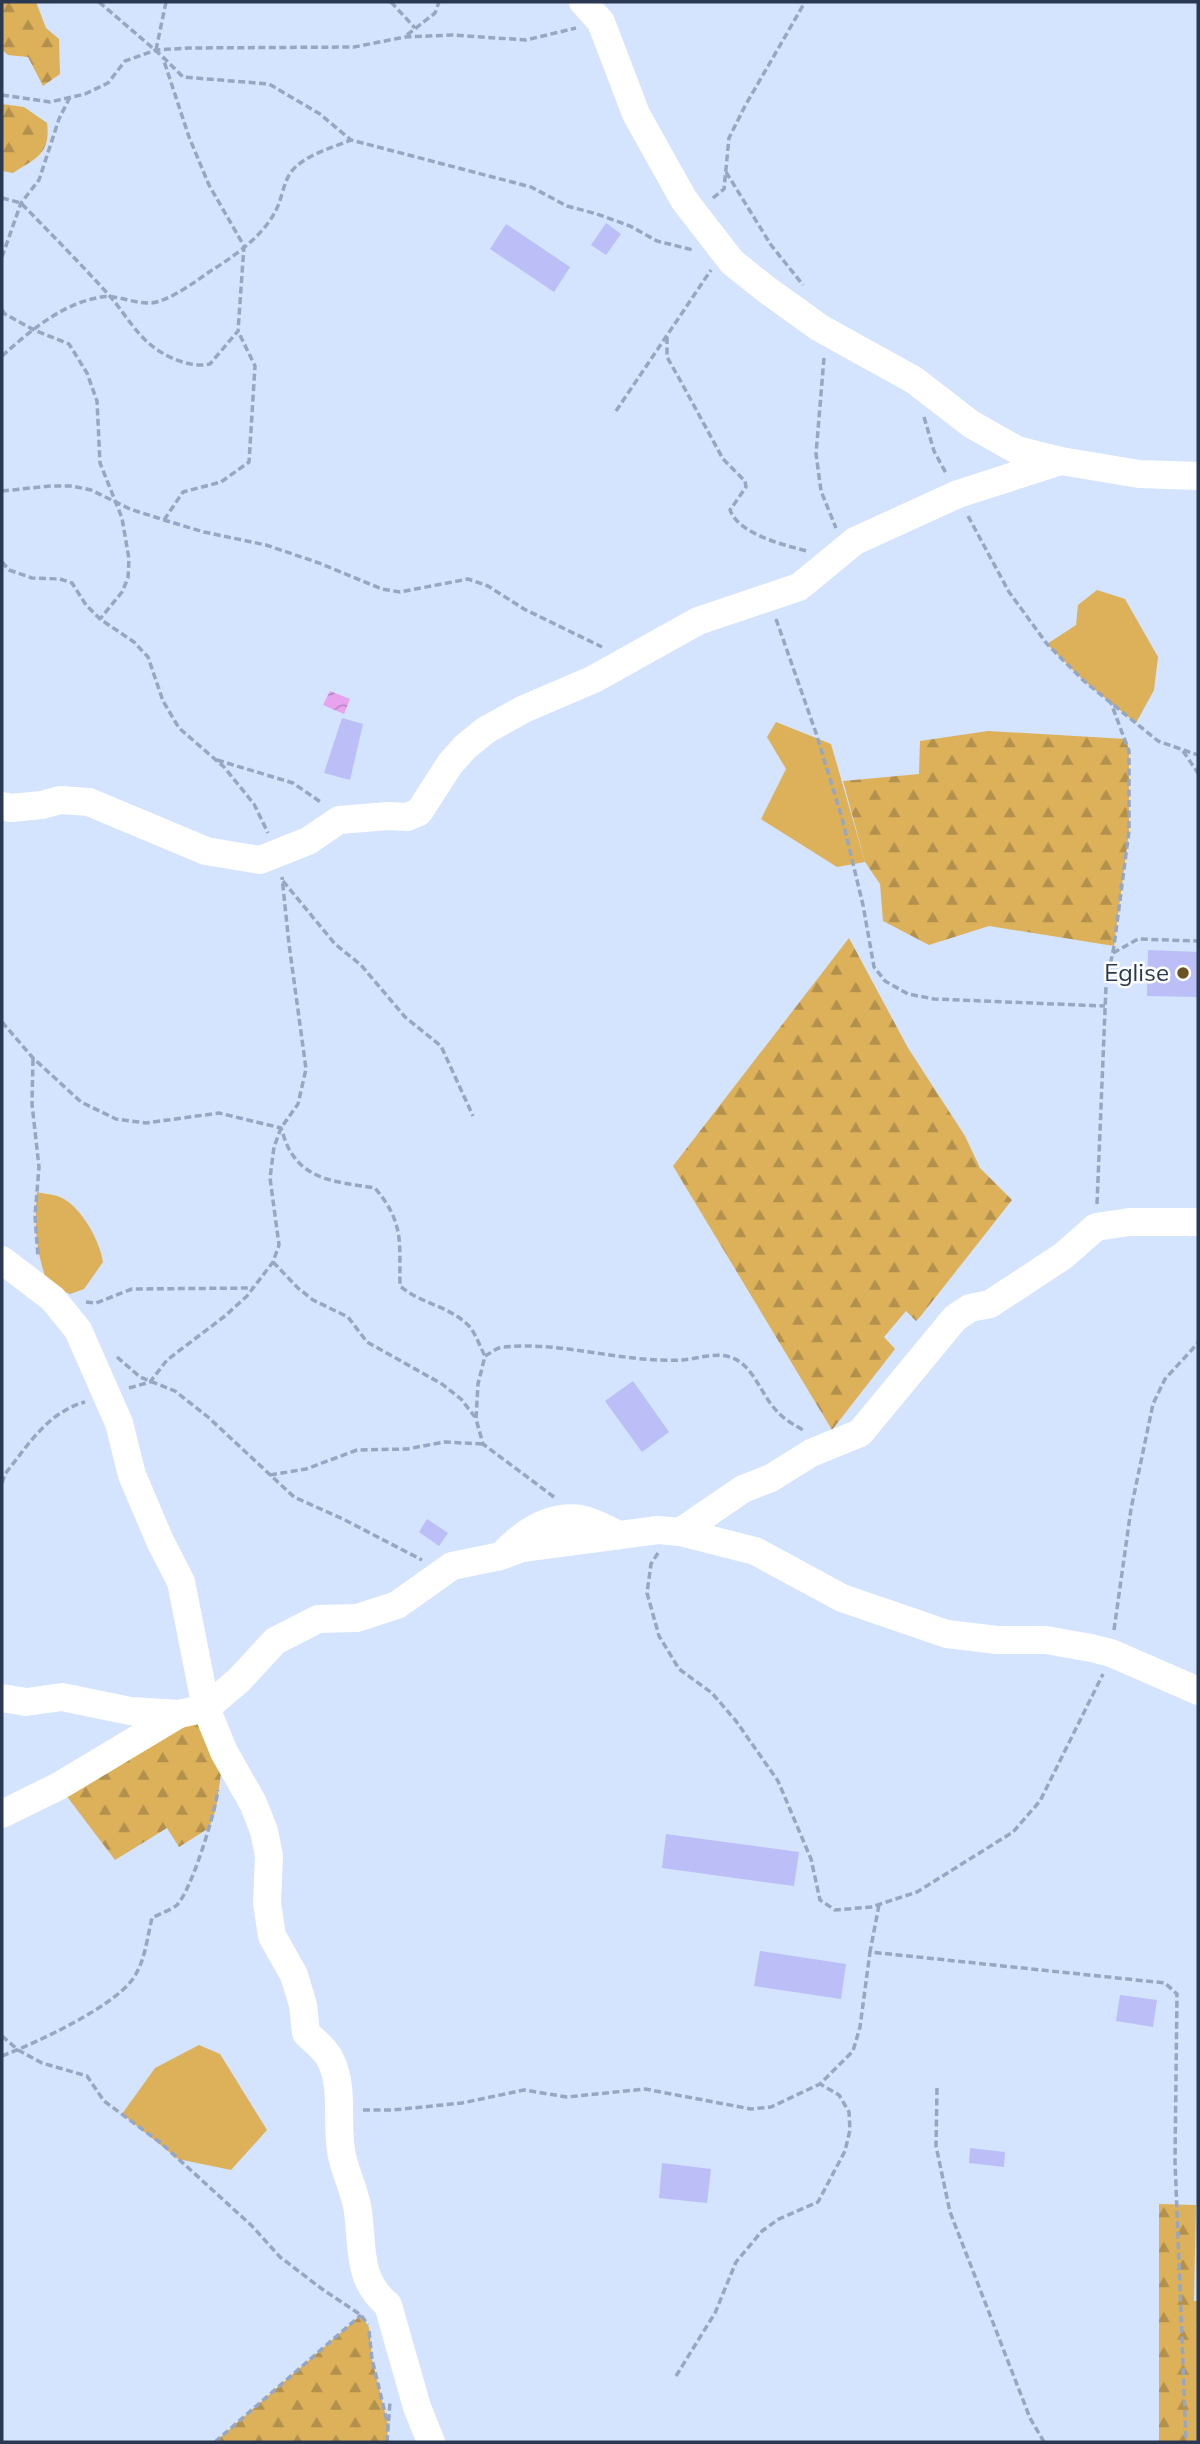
<svg xmlns="http://www.w3.org/2000/svg" width="1200" height="2444" font-family="Mulish,sans-serif">
	<defs>
		<pattern id="forest-firs" width="22" height="20" patternUnits="userSpaceOnUse" patternTransform="scale(1.75)"><rect width="22" height="20" fill="#dcb15a"/><path d="M5 1l3.5 6h-7zM16 11l3.5 6h-7z" fill="#b3914d"/></pattern>
		<pattern id="water-waves" width="16" height="10" patternUnits="userSpaceOnUse" patternTransform="scale(1.75)"><rect width="16" height="10" fill="#e8a3f0"/><path d="M0 5q4-4 8 0t8 0" fill="none" stroke="#bc86c5"/></pattern>
	</defs>
	<rect width="100%" height="100%" fill="#d4e3fe"/>
	<g fill="#dcb15a">
		<polygon points="1097,590 1125,599 1158,657 1154,690 1136,723 1084,681 1047,644 1076,625 1078,605"/>
		<polygon points="776,722 831,744 865,862 837,867 761,819 786,769 767,737"/>
		<path d="M37,1192c7,2 16,2 23,5 21,9 40,44 43,65l-19,27 -14,5 -22,-9c-12,-34 -14,-56 -11,-93z"/>
		<polygon points="199,2045 220,2054 267,2130 231,2170 178,2159 122,2114 155,2068"/>
	</g>
	<g fill="url(#forest-firs)">
		<polygon points="2,2 36,2 46,28 59,39 60,74 43,86 28,57 8,55 2,50"/>
		<path d="M2,104l22,3 23,16c4,31 -11,35 -34,50l-11,-2z"/>
		<polygon points="988,731 1126,739 1129,751 1129,831 1114,946 989,926 929,945 883,921 880,884 865,862 843,781 919,774 920,741"/>
		<polygon points="849,938 908,1048 965,1136 980,1168 1012,1200 920,1317 916,1321 906,1311 884,1337 895,1349 832,1430 673,1166"/>
		<polygon points="206,1708 224,1752 216,1809 209,1828 179,1847 167,1828 115,1860 59,1786"/>
		<polygon points="1159,2204 1196,2205 1194,2301 1198,2301 1198,2442 1159,2442"/>
		<polygon points="361,2315 369,2327 372,2359 388,2425 387,2442 215,2442"/>
	</g>
	<polygon fill="url(#water-waves)" points="330,691 350,699 344,714 323,705"/>
	<g fill="#bcbef8">
		<polygon points="606,223 621,234 606,255 591,245"/>
		<polygon points="506,224 570,267 554,292 490,249"/>
		<polygon points="342,718 363,724 350,780 324,773"/>
		<polygon points="1148,950 1198,952 1198,997 1147,996"/>
		<polygon points="633,1381 669,1432 642,1452 605,1401"/>
		<polygon points="427,1519 448,1533 439,1546 419,1532"/>
		<polygon points="666,1834 799,1852 794,1886 662,1868"/>
		<polygon points="760,1951 846,1964 841,1999 754,1986"/>
		<polygon points="1120,1995 1157,2000 1153,2027 1116,2021"/>
		<polygon points="970,2148 1005,2152 1004,2167 969,2163"/>
		<polygon points="662,2163 711,2169 707,2203 659,2198"/>
	</g>
	<g fill="none" stroke-linecap="round" stroke-linejoin="round">
		<g stroke="#98a7c1" stroke-width="3.5" stroke-dasharray="7 3.5" stroke-linecap="butt">
			<polyline points="99,2 162,56 183,77 269,84 320,114 351,140 531,187 567,206 597,214 630,226 657,241 693,250"/>
			<polyline points="391,2 415,28"/>
			<polyline points="407,35 435,13 439,2"/>
			<polyline points="156,50 166,2"/>
			<polyline points="2,95 50,102 85,94 108,83 125,61 156,50 189,48 354,47 405,37 452,35 526,40 576,28"/>
			<polyline points="726,172 771,245 803,285"/>
			<path d="M2,198l19,5c29,30 59,60 87,91 17,19 29,43 51,57 14,9 35,17 51,13l28,-33 6,-85 -35,-61 -20,-48 -26,-79"/>
			<polyline points="713,198 724,189 729,138 745,106 805,2"/>
			<polyline points="2,257 21,203 39,180 59,119 70,97"/>
			<polyline points="2,310 5,314 34,330 69,344 87,373 97,401 100,463 122,518 129,559 128,578 122,592 100,619"/>
			<path d="M667,337v20l13,23 43,79 22,22 1,6 -16,23c9,24 53,35 77,41"/>
			<path d="M2,356c27,-24 57,-50 94,-58 18,-5 34,5 52,5 17,1 47,-21 61,-31 24,-15 53,-35 66,-60 7,-12 8,-29 16,-40 13,-17 41,-24 60,-32"/>
			<polyline points="824,358 816,454 821,491 836,528"/>
			<polyline points="616,411 711,270"/>
			<polyline points="924,417 934,451 947,475"/>
			<polyline points="2,491 50,486 72,486 91,490 130,509 164,520 204,532 266,545 319,563 382,589 400,592 468,579 488,586 524,609 602,647"/>
			<polyline points="968,516 1009,592 1047,644 1084,681 1158,741 1198,755"/>
			<polyline points="164,520 183,492 221,482 249,462 255,366 238,331"/>
			<polyline points="2,562 9,570 32,578 60,579 72,583 86,605 100,619 134,642 148,657 163,701 179,728 224,767 254,804 268,833"/>
			<polyline points="776,619 816,733 842,818 863,905 874,967 885,981 908,994 934,999 1105,1006"/>
			<polyline points="1183,751 1198,773"/>
			<polyline points="217,760 293,783 322,803"/>
			<polyline points="283,881 335,944 361,965 405,1017 441,1046 473,1116"/>
			<polyline points="1113,953 1138,939 1198,941"/>
			<path d="M2,1022l31,36 48,44 35,17 30,4 73,-10 62,15c3,9 6,19 11,26 18,28 53,29 83,34 30,36 24,54 25,98 21,18 50,20 69,40 7,8 11,21 16,30"/>
			<polyline points="33,1059 32,1104 39,1167 35,1216 38,1257"/>
			<polyline points="1097,1204 1106,986 1114,946 1129,831 1129,751 1111,703"/>
			<polyline points="273,1262 298,1288 313,1300 348,1317 367,1342 442,1384 461,1399 475,1417"/>
			<polyline points="86,1302 96,1303 132,1289 253,1288"/>
			<polyline points="117,1357 140,1377 175,1391 208,1417 294,1497 343,1519 422,1560"/>
			<polyline points="129,1388 150,1382 167,1360 225,1316 247,1296 273,1262 279,1245 270,1178 274,1147 281,1128 298,1104 306,1069 289,944 282,877"/>
			<polyline points="270,1475 306,1469 357,1450 407,1449 444,1442 483,1444"/>
			<path d="M2,1483l3,-9c23,-29 43,-62 80,-72"/>
			<path d="M554,1497l-71,-53 -7,-25 2,-35 7,-28c6,-3 12,-9 19,-9 58,-6 118,16 177,13 16,-1 34,-8 49,-3 22,6 31,37 45,52 8,10 19,16 30,22"/>
			<polyline points="658,1553 651,1564 647,1593 659,1636 679,1669 712,1693 736,1721 778,1781 811,1859 820,1900 835,1910 871,1907 917,1892 1013,1832 1040,1801 1103,1674"/>
			<polyline points="1114,1630 1131,1509 1153,1404 1165,1379 1198,1343"/>
			<polyline points="879,1905 870,1952 1165,1983 1177,1994 1175,2161 1186,2442"/>
			<polyline points="2,2036 18,2050 42,2063 87,2076 104,2101 161,2143 252,2226 280,2257 322,2289 361,2315 368,2325"/>
			<path d="M2,2056c34,-13 109,-48 130,-76 13,-17 15,-42 20,-62 7,-4 19,-8 25,-13 15,-16 38,-92 41,-115"/>
			<polyline points="937,2088 936,2146 950,2212 1030,2418 1044,2442"/>
			<polyline points="363,2110 393,2110 462,2103 524,2090 567,2097 645,2089 751,2109 771,2107 820,2084 853,2051 860,2027 870,1952"/>
			<polyline points="369,2331 372,2359 388,2425"/>
			<polyline points="676,2376 715,2313 736,2262 762,2231 779,2219 818,2202 845,2151 850,2130 849,2112 839,2095 820,2084"/>
			<polyline points="215,2442 361,2315"/>
			<polyline points="387,2442 390,2402"/>
		</g>
		<g stroke="#fff" stroke-width="28">
			<polyline points="583,2 601,22 636,114 684,200 732,262 767,290 820,328 914,380 971,424 1017,450 1061,461 1139,474 1198,476"/>
			<polyline points="2,806 11,808 42,805 60,800 89,802 206,851 260,860 308,841 339,820 389,816 407,817 419,812 450,764 465,747 486,730 524,709 594,679 698,621 799,587 855,541 958,494 1061,461"/>
			<path d="M2,1260l51,39 25,31 41,93 13,52 28,66 21,41 25,126 18,44 29,51 11,28 5,25 -2,47 5,33 22,39 9,30 3,28c9,9 20,16 25,28 14,29 4,65 11,95 4,19 14,37 16,56 5,36 -1,68 30,93l29,102 14,35"/>
			<polyline points="680,1532 743,1489 771,1478 811,1453 860,1433 955,1318 970,1308 990,1304 1063,1256 1096,1227 1129,1222 1198,1222"/>
			<path d="M507,1550c20,-20 44,-35 74,-31 12,2 25,10 36,15"/>
			<polyline points="2,1698 26,1702 62,1697 130,1711 179,1714 206,1708 239,1680 275,1641 318,1619 357,1618 397,1605 452,1566 501,1556 522,1548 658,1530 680,1532 755,1551 842,1598 947,1634 997,1640 1046,1640 1091,1648 1111,1653 1198,1691"/>
			<polyline points="2,1814 59,1786 179,1714"/>
		</g>
	</g>
	<circle fill="#6b5324" stroke="#fff" stroke-width="2.5" cx="1183" cy="973" r="7"/>
	<g text-anchor="middle" stroke-width="5" stroke-linejoin="round" paint-order="stroke">
		<g font-size="24" fill="#2a3852" stroke="#fff" text-anchor="end">
			<text x="1169" y="981">Eglise</text>
		</g>
	</g>
	<rect width="1200" height="2444" fill="none" stroke="#2a3852" stroke-width="7"/>
</svg>
